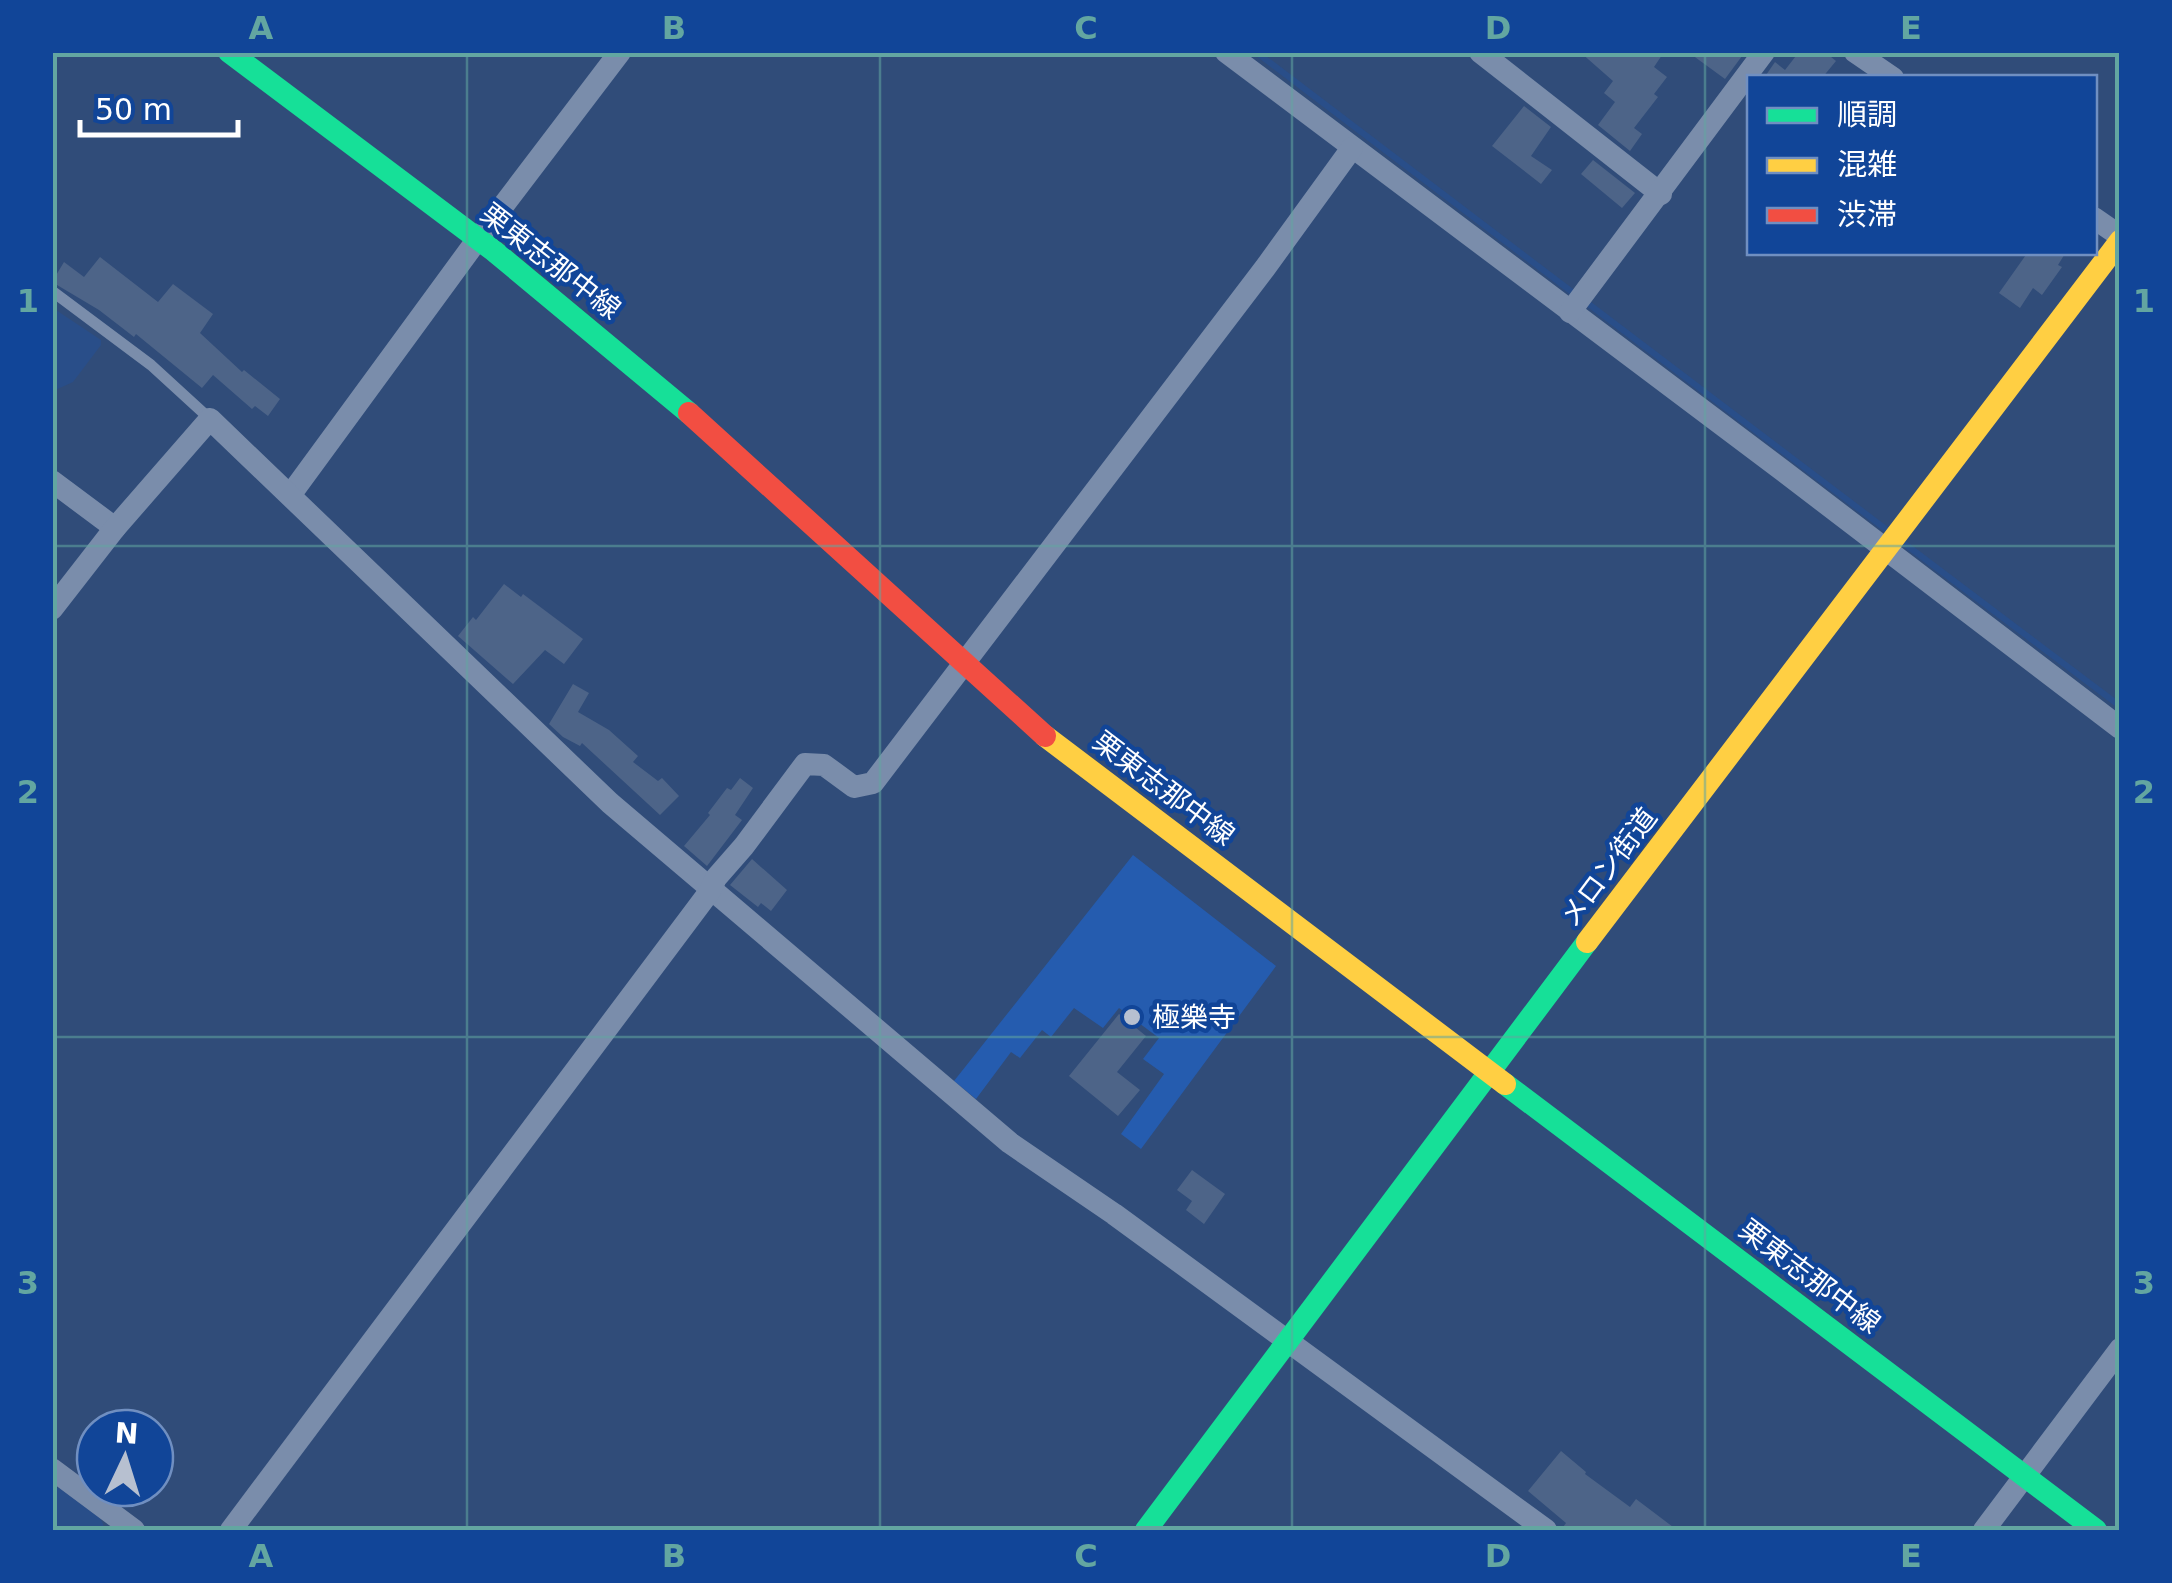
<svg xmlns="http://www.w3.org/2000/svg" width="2172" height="1583" font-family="'DejaVu Sans','Noto Sans JP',sans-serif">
	<rect width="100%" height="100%" fill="#304c79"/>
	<polygon fill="#255caf" points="1133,855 1276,966 1141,1149 1121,1134 1164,1074 1143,1059 1159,1038 1119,1008 1103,1028 1074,1008 1051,1037 1042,1030 1020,1058 1011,1052 976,1099 954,1081"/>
	<polygon fill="#294e89" points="53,308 101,340 101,345 73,382 53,391"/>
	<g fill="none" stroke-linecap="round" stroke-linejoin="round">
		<g stroke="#294e89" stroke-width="6">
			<polyline points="1256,52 1576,295"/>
			<polyline points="1586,302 1887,530"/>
			<polyline points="1905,544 2120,706"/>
		</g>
		<polyline stroke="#294e89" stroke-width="38" points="52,1506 85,1530"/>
	</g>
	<g fill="#4d6488">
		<polygon points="1580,52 1664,52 1654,67 1667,77 1654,94 1658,97 1634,128 1642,134 1630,151 1598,125 1615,102 1604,93 1613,81"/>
		<polygon points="1688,52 1745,52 1725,79"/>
		<polygon points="1799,52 1825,52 1836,61 1822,78 1764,78 1775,62 1785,70"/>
		<polygon points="1524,106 1551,127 1531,156 1552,170 1541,184 1492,146"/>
		<polygon points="1593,160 1635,193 1622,208 1581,174"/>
		<polygon points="2028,252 2066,252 2058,265 2062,267 2042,295 2033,288 2020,308 1999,293"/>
		<polygon points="100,257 158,302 173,284 213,314 200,333 242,372 244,370 280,399 268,416 255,406 252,409 213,375 202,388 136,334 134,337 99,310 52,282 64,262 84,277"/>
		<polygon points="504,584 521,597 523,594 583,639 564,664 545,650 513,684 458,636 473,617 476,620"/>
		<polygon points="573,684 589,693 578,712 609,730 638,756 633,762 658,781 662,778 679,796 660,815 582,743 580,746 563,737 549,724"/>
		<polygon points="740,778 753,788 735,815 742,820 707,866 684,846 710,815 708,813 727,788 731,790"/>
		<polygon points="752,859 787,890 771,911 761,903 758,907 730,885"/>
		<polygon points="1119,1014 1146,1036 1117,1072 1140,1090 1118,1116 1069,1076"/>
		<polygon points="1192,1170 1225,1194 1204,1224 1186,1210 1192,1201 1177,1190"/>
		<polygon points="1561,1451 1586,1472 1585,1474 1630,1507 1636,1499 1677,1530 1561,1530 1566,1523 1528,1491"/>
	</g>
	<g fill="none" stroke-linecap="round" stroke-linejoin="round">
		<polyline stroke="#7a8dab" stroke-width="11" points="52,291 151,365 210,419"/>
		<g stroke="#7a8dab" stroke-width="22">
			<polyline points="1226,52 1782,470 2120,728"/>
			<polyline points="1480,52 1661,194"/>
			<polyline points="1855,52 1893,78"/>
			<polyline points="2094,218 2120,236"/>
			<polyline points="1570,312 1764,52"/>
			<polyline points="52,481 115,528"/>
			<polyline points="291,494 477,240 620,52"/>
			<polyline points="52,609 115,528 210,419 610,803 1010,1143 1114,1214 1546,1530"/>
			<polyline points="52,1469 134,1530"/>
			<polyline points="231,1530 710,891 716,878 744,846 805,764 824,765 854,787 873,783 1265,268 1352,148"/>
			<polyline points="1984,1530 2120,1349"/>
		</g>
		<g stroke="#16e098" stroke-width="22">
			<polyline points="229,52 494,251 689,413"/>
			<polyline points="1505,1084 2096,1530"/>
			<polyline points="1146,1530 1587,942"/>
		</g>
		<g stroke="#ffcf43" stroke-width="22">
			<polyline points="1045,736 1505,1084"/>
			<polyline points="1587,942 2120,241"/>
		</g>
		<polyline stroke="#f24e42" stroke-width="22" points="689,413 1045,736"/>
	</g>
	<path fill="none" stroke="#63a6a1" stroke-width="2.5" stroke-opacity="0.55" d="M467,52v1478M880,52v1478M1292,52v1478M1705,52v1478M52,546h2068M52,1037h2068"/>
	<circle fill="#b7c0d0" stroke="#114598" stroke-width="4" cx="1132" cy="1017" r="10"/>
	<g text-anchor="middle" stroke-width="9" stroke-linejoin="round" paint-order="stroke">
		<g font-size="28" fill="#fff" stroke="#114598">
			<text transform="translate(551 261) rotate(38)" y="10">栗東志那中線</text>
			<text transform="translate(1164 788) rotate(37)" y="10">栗東志那中線</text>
			<text transform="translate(1608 867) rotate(-53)" y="10">メロン街道</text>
			<text transform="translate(1810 1276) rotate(37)" y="10">栗東志那中線</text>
		</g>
		<g font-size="28" fill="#fff" stroke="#114598" text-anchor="start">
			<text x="1152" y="1027">極樂寺</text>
		</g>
	</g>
	<rect width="2172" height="1583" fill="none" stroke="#114598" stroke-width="110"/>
	<rect x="1747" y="75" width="350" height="180" fill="#114598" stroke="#708fc1" stroke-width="2.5"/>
	<rect x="1767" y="108" width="50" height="15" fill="#16e098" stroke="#708fc1" stroke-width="2.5"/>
	<text x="1837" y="125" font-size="30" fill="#ffffff">順調</text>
	<rect x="1767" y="158" width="50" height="15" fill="#ffcf43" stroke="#708fc1" stroke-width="2.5"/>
	<text x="1837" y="175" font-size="30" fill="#ffffff">混雑</text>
	<rect x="1767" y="208" width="50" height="15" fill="#f24e42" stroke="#708fc1" stroke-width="2.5"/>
	<text x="1837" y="225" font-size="30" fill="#ffffff">渋滞</text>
	<g transform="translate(125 1458) rotate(4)"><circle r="48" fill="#114598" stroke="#708fc1" stroke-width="2.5"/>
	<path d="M0-8L18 38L0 25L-18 38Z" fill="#b7c0d0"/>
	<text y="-15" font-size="28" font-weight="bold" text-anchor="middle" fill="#ffffff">N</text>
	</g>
	<path d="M80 120v15h158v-15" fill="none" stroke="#ffffff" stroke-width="5"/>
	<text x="95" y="120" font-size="30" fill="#ffffff" stroke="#114598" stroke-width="8" paint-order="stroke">50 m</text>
	<rect x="55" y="55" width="2062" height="1473" fill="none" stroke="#63a6a1" stroke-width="4"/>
	<g font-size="32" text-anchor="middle" font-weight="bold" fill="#63a6a1">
		<text x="261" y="39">A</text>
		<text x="674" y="39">B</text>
		<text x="1086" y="39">C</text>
		<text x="1498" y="39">D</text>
		<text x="1911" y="39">E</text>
		<text x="28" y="312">1</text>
		<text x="2144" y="312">1</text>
		<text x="28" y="803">2</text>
		<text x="2144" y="803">2</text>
		<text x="28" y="1294">3</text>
		<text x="2144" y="1294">3</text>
		<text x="261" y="1567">A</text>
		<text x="674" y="1567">B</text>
		<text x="1086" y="1567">C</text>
		<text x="1498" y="1567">D</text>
		<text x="1911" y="1567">E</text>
	</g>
</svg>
